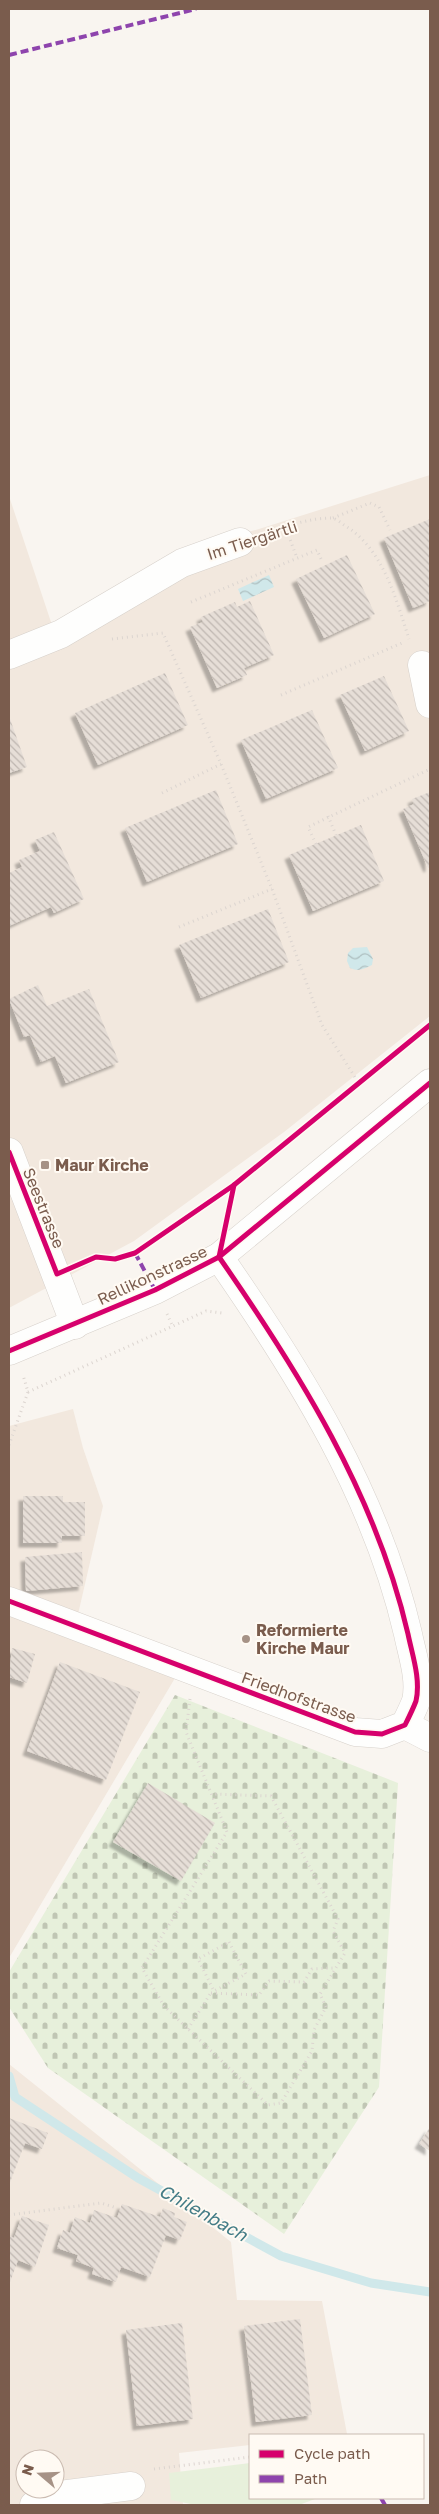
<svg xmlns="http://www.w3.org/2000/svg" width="439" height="2514" font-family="'Golos Text',sans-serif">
	<defs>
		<pattern id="cemetery-stones" width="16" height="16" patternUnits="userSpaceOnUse" patternTransform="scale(1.25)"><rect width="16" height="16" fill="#e7f0db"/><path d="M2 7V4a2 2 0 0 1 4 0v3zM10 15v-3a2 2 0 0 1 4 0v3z" fill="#c0c6b4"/></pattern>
		<pattern id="water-waves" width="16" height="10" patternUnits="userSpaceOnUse" patternTransform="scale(1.25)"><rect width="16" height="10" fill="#d0e8ea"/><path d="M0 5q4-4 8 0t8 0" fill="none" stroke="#aebfc0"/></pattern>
		<pattern id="building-back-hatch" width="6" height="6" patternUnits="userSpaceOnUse" patternTransform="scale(1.25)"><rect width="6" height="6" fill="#e6ded7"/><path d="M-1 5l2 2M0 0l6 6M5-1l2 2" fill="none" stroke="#bfb7b1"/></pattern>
		<filter id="shadow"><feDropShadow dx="-4.5" dy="4.5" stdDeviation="1" flood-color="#0004"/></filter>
	</defs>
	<rect width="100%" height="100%" fill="#f9f5f0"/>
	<g fill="#f2e8de" fill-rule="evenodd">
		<polygon points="430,475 430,1016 284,1132 134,1241 9,1308 9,496 52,625 191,548 259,529"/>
		<polygon points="73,1409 83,1448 103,1506 73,1636 175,1678 9,1958 9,1426"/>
		<path d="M9,2064l222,178 6,58 85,1 25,133 -97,1v10l-71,8 4,52h-174zM25,2459h30v30h-30z"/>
	</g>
	<polygon fill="url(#cemetery-stones)" points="175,1695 398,1783 379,2087 284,2234 48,2068 9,2007 9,1972"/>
	<polygon fill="#e7f0db" points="250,2463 250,2498 315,2499 299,2505 196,2505 171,2500 169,2473"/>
	<g fill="url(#water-waves)">
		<polygon points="269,575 274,587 243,601 238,589"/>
		<path d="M367,947l6,12 -1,6c-9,4 -13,7 -22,3l-3,-7 1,-8 5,-5z"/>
	</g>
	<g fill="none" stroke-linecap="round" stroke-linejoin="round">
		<polyline stroke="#d0e8ea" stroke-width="9" points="9,2076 15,2097 138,2178 281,2256 371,2283 430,2292"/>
	</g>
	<g fill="url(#building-back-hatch)" filter="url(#shadow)">
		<polygon points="430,519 430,601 413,608 384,538"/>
		<polygon points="347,555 375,614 324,638 296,579"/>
		<polygon points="250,601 274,655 244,668 247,675 217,688 190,627 203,622 201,617 235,602 237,607"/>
		<polygon points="165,673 188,725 98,765 75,713"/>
		<polygon points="384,676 409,731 365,751 340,695"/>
		<polygon points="312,710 338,768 266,799 241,740"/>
		<polygon points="9,716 27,767 9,773"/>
		<polygon points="216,790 238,844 147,882 125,828"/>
		<polygon points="430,792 430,867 428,868 403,809 414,804 412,799"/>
		<polygon points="361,825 384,881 313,911 289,855"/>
		<polygon points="54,832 84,899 54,913 51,907 9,926 9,873 22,867 19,860 40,851 35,840"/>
		<polygon points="268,909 289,962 201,998 179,945"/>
		<polygon points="38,985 47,1006 89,989 119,1062 66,1083 55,1056 41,1062 30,1035 24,1037 9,999"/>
		<polygon points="23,1496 63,1496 63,1502 85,1502 85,1536 62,1536 62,1543 23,1543"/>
		<polygon points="82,1552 83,1586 26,1591 25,1557"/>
		<polygon points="12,1648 35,1654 27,1683 9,1677"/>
		<polygon points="60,1662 140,1692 106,1780 27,1751"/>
		<polygon points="148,1783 215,1823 181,1881 113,1842"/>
		<polygon points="9,2118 48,2133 42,2149 25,2143 9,2185"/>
		<polygon points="430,2127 430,2151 419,2144"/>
		<polygon points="122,2204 160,2217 163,2208 175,2213 174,2217 187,2222 180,2240 166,2235 150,2277 121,2267 116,2282 92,2274 94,2268 76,2261 78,2255 57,2248 63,2230 70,2233 75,2217 90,2223 94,2210 117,2218"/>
		<polygon points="22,2216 49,2225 35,2267 18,2260 9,2285 9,2236 14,2238"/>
		<polygon points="300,2319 312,2415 256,2422 244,2326"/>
		<polygon points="182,2323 193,2419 137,2426 126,2330"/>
	</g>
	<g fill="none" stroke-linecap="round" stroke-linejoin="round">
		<defs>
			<g id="minor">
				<polyline points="9,655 61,634 182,563 240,542"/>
				<polyline points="422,665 430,704"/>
				<polyline points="9,1152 75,1325"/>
				<polyline points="9,1351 155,1290 219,1257 430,1083"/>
				<path d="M9,1601l346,131 27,2 23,-9c4,-8 8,-16 11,-24 5,-22 -4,-47 -8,-67 -32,-139 -109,-262 -189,-377"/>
				<polyline points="405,1725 430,1738"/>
				<polyline points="34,2505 60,2495 131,2486"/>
			</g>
		</defs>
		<use href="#minor" stroke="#d7d1cb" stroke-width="29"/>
		<g stroke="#dcd5d0" stroke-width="3" stroke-dasharray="1 4" stroke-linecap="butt">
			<polyline points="333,518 370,503 379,507 390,530"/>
			<polyline points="285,526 297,558"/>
			<path d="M267,533c19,-7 43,-15 64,-15 4,0 9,4 13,7 39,23 52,74 65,114"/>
			<polyline points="191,602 317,550 322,561"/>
			<polyline points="112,639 163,633 221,764 272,889 322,1025 358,1082"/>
			<polyline points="281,695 402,643"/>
			<polyline points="162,793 221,764"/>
			<polyline points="328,816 336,835"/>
			<polyline points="316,844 308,827 430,769"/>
			<polyline points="179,927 272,889"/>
			<polyline points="167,1314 173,1327"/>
			<polyline points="28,1392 206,1311 222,1313"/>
			<polyline points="9,1445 28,1392 23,1375"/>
			<polyline points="190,1699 186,1732 227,1832 142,1968 164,2006 268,2105 281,2103 312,2051 314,2030 326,2007 320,1994 345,1953 333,1931 338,1919 271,1796 212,1794"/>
			<polygon points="229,1942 246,1974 214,1991 198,1959"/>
			<polyline points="211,1993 259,1995 269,1981 304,1982 312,1969 335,1968"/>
			<polyline points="188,2029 212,1991"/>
			<polyline points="9,2215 101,2203 117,2208"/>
			<polyline points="154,2469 250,2457"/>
		</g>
		<use href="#minor" stroke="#fefefd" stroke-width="28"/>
		<g stroke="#8e44ad" stroke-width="4" stroke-dasharray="8 4" stroke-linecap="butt">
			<polyline points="9,55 196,9"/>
			<polyline points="135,1253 155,1290"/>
			<polyline points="381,2498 385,2505"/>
		</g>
		<defs>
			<g id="cycleway">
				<polyline points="9,1152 57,1274 96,1257 115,1259 135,1253 234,1185 430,1025"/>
				<polyline points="219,1257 234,1185"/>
				<polyline points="9,1351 155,1290 219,1257 430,1083"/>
				<path d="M9,1601l346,131 27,2 23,-9c4,-8 8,-16 11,-24 5,-22 -4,-47 -8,-67 -32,-139 -109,-262 -189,-377"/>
			</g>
		</defs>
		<use href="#cycleway" stroke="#fffaf3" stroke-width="8"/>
		<use href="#cycleway" stroke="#d6006c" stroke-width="5"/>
	</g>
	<g fill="#a69286" stroke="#fffaf3" stroke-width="2">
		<rect x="40" y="1160" width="10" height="10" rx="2.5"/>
		<circle cx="246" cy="1639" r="5"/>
	</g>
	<g text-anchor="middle" stroke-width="4" stroke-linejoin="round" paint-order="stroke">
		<g font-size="16" fill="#7a5c4d" stroke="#fffaf3">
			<text transform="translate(252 540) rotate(-18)" y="6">Im Tiergärtli</text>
			<text transform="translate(44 1208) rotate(68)" y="6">Seestrasse</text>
			<text transform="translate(152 1275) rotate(-25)" y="6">Rellikonstrasse</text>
			<text transform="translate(299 1697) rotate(20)" y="6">Friedhofstrasse</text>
		</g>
		<g font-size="16" font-weight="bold" fill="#7a5c4d" stroke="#fffaf3" text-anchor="start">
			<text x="55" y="1171">Maur Kirche</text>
			<text x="256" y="1636">Reformierte<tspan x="256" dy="18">Kirche Maur</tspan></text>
		</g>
		<g font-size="18" font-style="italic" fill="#437c86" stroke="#fffaf3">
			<text transform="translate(203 2213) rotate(29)" y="6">Chilenbach</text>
		</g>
	</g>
	<rect width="439" height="2514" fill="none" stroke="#7a5c4d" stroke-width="20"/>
	<rect x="249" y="2434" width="175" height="65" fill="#fffaf3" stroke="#cabbb1"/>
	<rect x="259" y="2450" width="25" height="8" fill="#d6006c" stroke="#cabbb1"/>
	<text x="294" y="2459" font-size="15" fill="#7a5c4d">Cycle path</text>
	<rect x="259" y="2475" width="25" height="8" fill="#8e44ad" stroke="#cabbb1"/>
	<text x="294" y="2484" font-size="15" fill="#7a5c4d">Path</text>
	<g transform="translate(40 2474) rotate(289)"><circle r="24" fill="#fffaf3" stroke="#cabbb1"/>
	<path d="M0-4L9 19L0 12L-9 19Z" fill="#a69286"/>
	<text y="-8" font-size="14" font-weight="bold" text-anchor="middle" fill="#7a5c4d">N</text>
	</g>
</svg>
